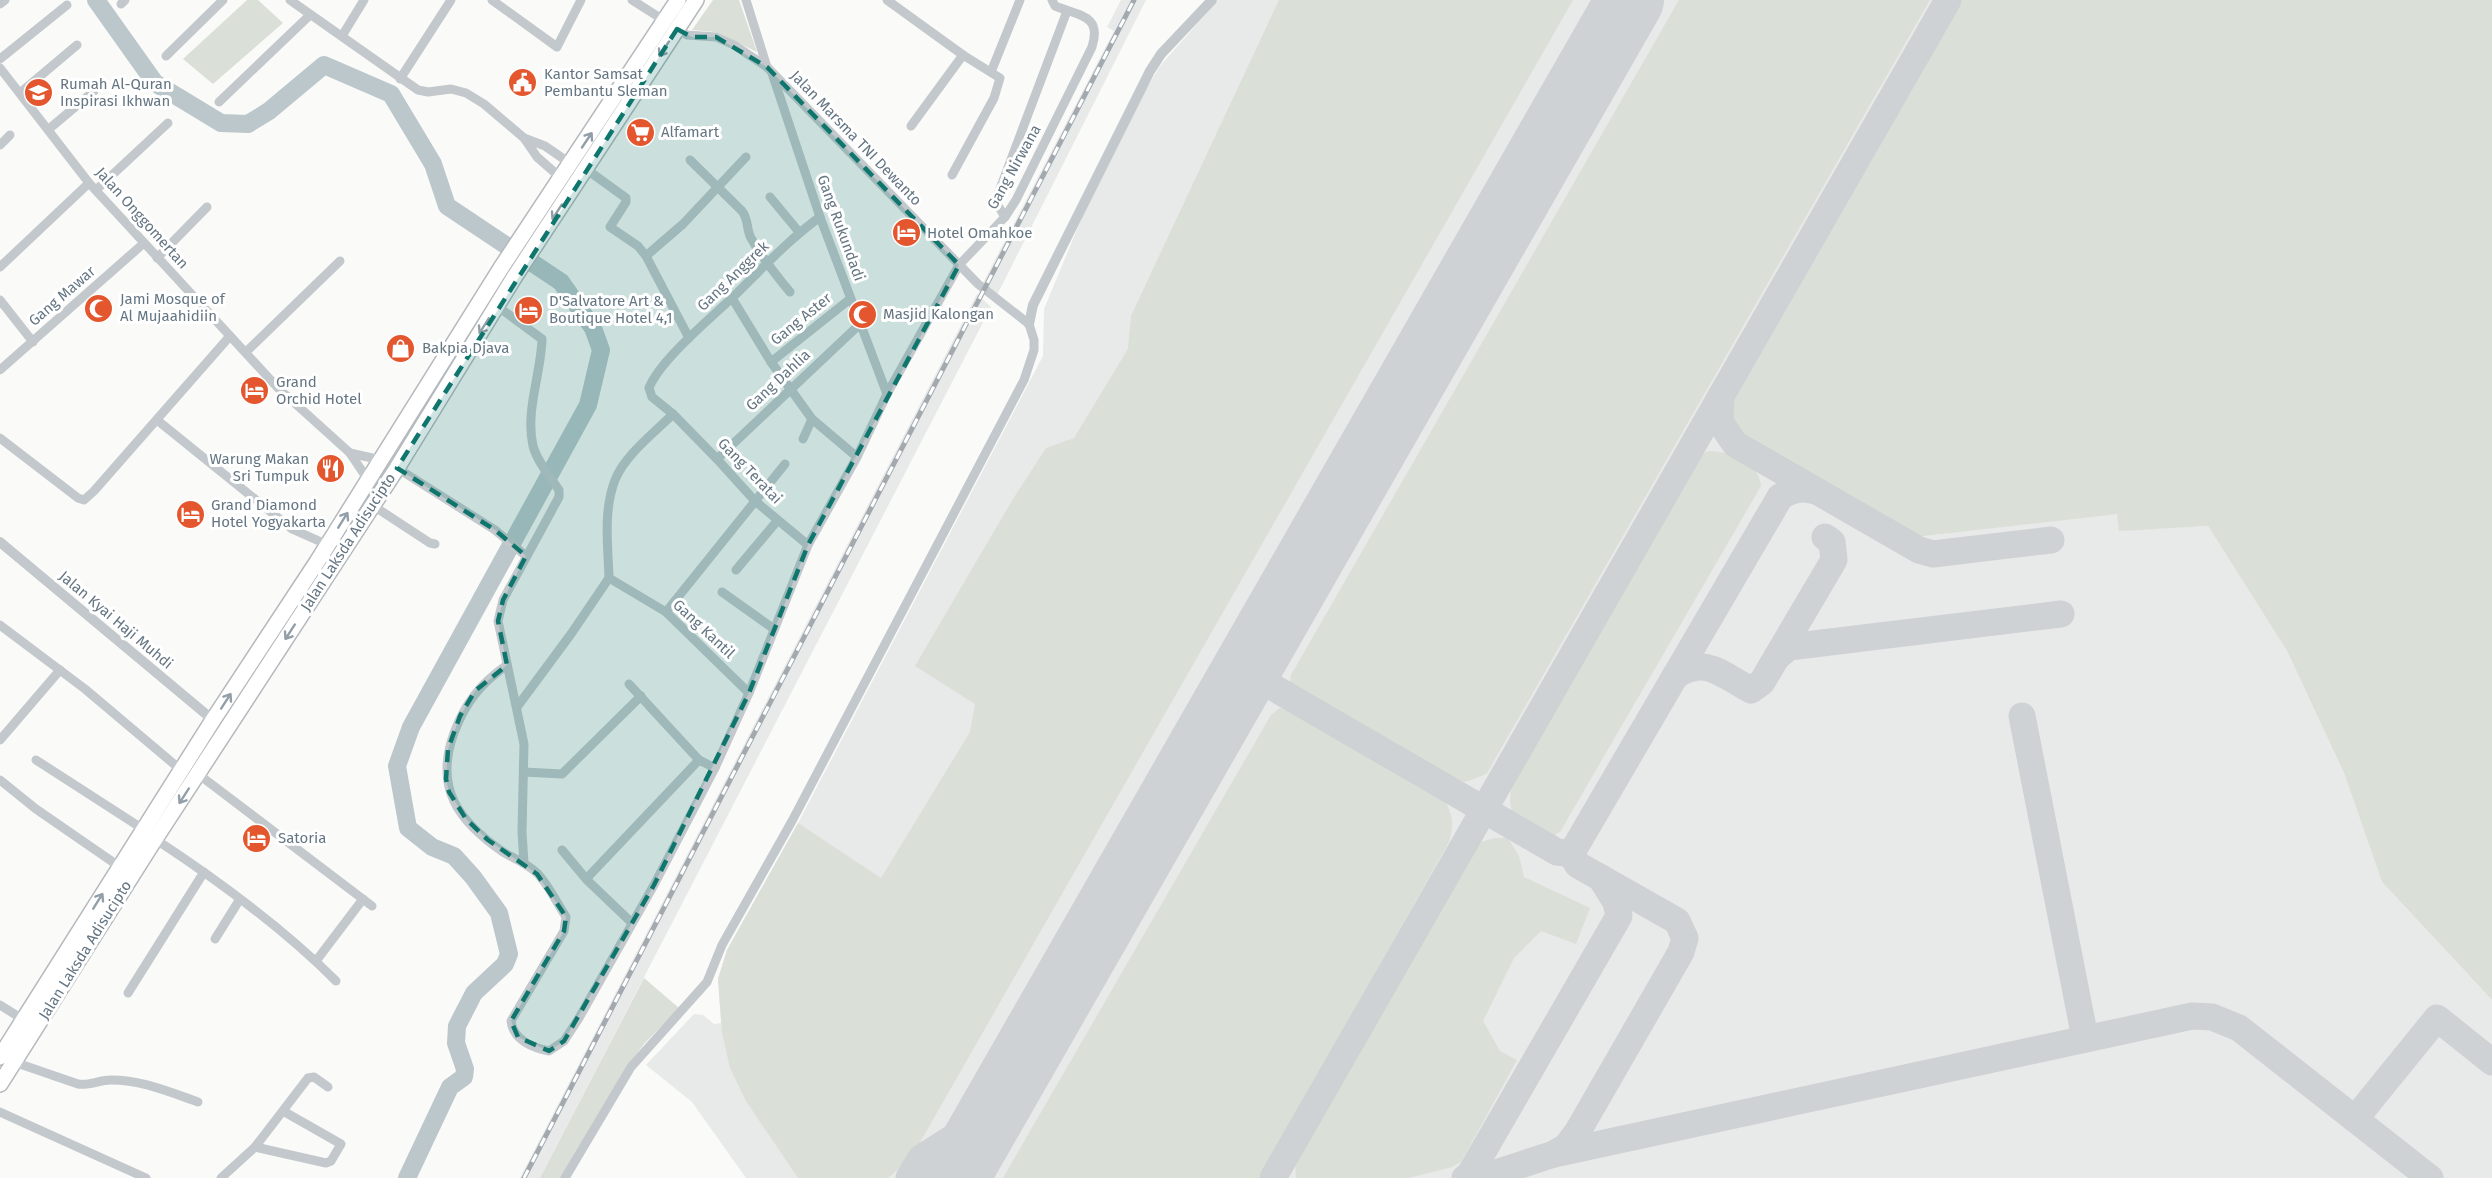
<svg xmlns="http://www.w3.org/2000/svg" width="2492" height="1178" font-family="'Fira Sans',sans-serif">
	<rect width="100%" height="100%" fill="#fafaf8"/>
	<g fill="#e8e9e9">
		<polygon points="1121,0 1146,0 997,295 983,283 1114,31 1107,27"/>
		<polygon points="1218,0 2044,0 1916,537 2117,513 2120,530 2208,526 2287,651 2344,773 2382,882 2492,1000 2492,1178 746,1178 692,1102 646,1065 694,1014 703,1015 714,1024 721,1023 718,979 727,950 798,823 1043,356 1044,309 1088,203 1132,113 1160,66"/>
		<polygon points="977,294 991,307 540,1178 520,1178"/>
	</g>
	<g fill="#dadfd7">
		<polygon points="247,0 258,0 283,23 213,84 183,59"/>
		<polygon points="713,0 739,0 757,52 715,32 692,30"/>
		<polygon points="1279,0 1573,0 911,1158 888,1178 798,1178 746,1101 730,1068 722,1032 718,979 727,950 798,823 881,878 970,732 975,704 915,666 1013,499 1046,448 1074,438 1128,349 1131,316"/>
		<path d="M1679,0h251l-443,773c-18,9 -24,12 -44,4l-150,-88 -3,-7 1,-7z"/>
		<path d="M1958,0h534v1000l-110,-118 -38,-109 -57,-122 -79,-125 -89,5 -2,-17 -201,23 -65,-41 -116,-64c-8,-13 -8,-22 -3,-37z"/>
		<path d="M1708,451c21,0 51,11 53,35l-201,346 -11,6c-9,-4 -22,-8 -30,-15 -13,-12 -9,-36 -4,-50l180,-315z"/>
		<path d="M1280,708l13,2 150,88c10,16 11,26 6,44l-190,336h-256l268,-463z"/>
		<polygon points="1494,838 1508,838 1519,856 1524,877 1590,908 1576,944 1541,931 1514,958 1483,1021 1500,1051 1517,1060 1461,1162 1452,1167 1409,1178 1296,1178 1295,1159 1467,855 1481,842"/>
		<polygon points="644,978 679,1008 644,1044 624,1071 561,1178 540,1178"/>
	</g>
	<g fill="none" stroke-linecap="round" stroke-linejoin="round">
		<polyline stroke="#bbc7cb" stroke-width="18" points="96,0 155,83 221,123 248,124 269,111 324,65 391,94 433,164 447,206 561,282 593,328 601,350 588,405 411,727 397,766 408,828 432,847 454,856 473,877 499,913 509,954 505,964 474,993 457,1026 456,1043 465,1069 464,1077 450,1087 407,1178"/>
		<g stroke="#ced2d4" stroke-width="27">
			<polyline points="1721,396 1720,422 1735,444 1919,550 1933,554 2051,540"/>
			<polyline points="1256,653 1260,674 1269,685 1557,852 1566,853 1574,849"/>
			<polyline points="1778,656 1789,647 2061,614"/>
			<path d="M1675,676c30,-21 47,-1 76,14l11,-8 72,-122 -2,-18 -7,-5"/>
			<path d="M1233,694c12,-9 21,-11 36,-9"/>
			<polyline points="2022,716 2085,1038"/>
			<polyline points="2355,1119 2437,1018 2492,1062"/>
			<path d="M1554,1154l12,-7 12,-16 103,-179 4,-14 -8,-17 -99,-56 -5,-8 1,-8 206,-352c13,-8 21,-10 36,-6"/>
			<polyline points="909,1178 921,1158 991,1114"/>
			<polyline points="1273,1178 1948,0"/>
			<polyline points="1465,1178 1470,1174 1619,916 1616,902 1601,878"/>
			<polyline points="1480,1178 1554,1154 2192,1016 2212,1017 2239,1028 2430,1178"/>
		</g>
		<polyline stroke="#ced2d4" stroke-width="68" points="955,1178 1630,0"/>
		<defs>
			<g id="trunk">
				<polyline points="0,1057 213,720 317,562 501,268 678,0"/>
				<polyline points="0,1084 155,839 397,468 515,276 696,0"/>
			</g>
		</defs>
		<use href="#trunk" stroke="#b4b9bd" stroke-width="18"/>
		<g stroke="#c3c8cc" stroke-width="9">
			<polyline points="290,0 418,90 428,92 451,89 466,93 484,104 524,138 545,146 571,164"/>
			<polyline points="492,0 557,47 581,0"/>
			<polyline points="632,0 687,35 716,37 734,45 767,67"/>
			<polyline points="887,0 963,55 1000,78 994,98 952,175"/>
			<polyline points="0,4 5,0"/>
			<polyline points="121,4 125,0"/>
			<polyline points="342,36 364,0"/>
			<polyline points="166,56 223,0"/>
			<polyline points="0,59 67,5"/>
			<polyline points="0,68 89,183 278,388 350,453 368,480"/>
			<polyline points="991,72 1020,0"/>
			<polyline points="772,73 820,217 887,394"/>
			<polyline points="400,79 451,0"/>
			<polyline points="20,93 77,45"/>
			<polyline points="219,102 310,15"/>
			<polyline points="911,126 963,55"/>
			<polyline points="49,129 94,91"/>
			<polyline points="524,138 537,157 561,178"/>
			<polyline points="0,145 10,135"/>
			<path d="M690,160l52,51c7,9 4,18 9,27 11,20 24,36 39,54"/>
			<polyline points="586,169 626,198 626,202 610,227 638,246 646,256 689,338"/>
			<polyline points="96,190 168,123"/>
			<polyline points="770,197 799,232"/>
			<polyline points="1005,217 997,204 998,194 1067,11"/>
			<polyline points="646,256 683,224 746,157"/>
			<polyline points="157,258 207,207"/>
			<polyline points="0,267 89,183"/>
			<polyline points="732,298 771,362 812,419 857,457"/>
			<polyline points="0,300 33,342"/>
			<path d="M497,306l45,33c-1,35 -17,72 -9,107 4,15 17,31 26,44v7l-6,11 -50,92 -5,21 26,123 -2,88 2,31"/>
			<polyline points="246,352 340,261"/>
			<polyline points="771,362 850,299"/>
			<polyline points="0,370 144,243"/>
			<polyline points="157,420 292,529 328,545"/>
			<polyline points="0,438 78,498 84,500 94,491 230,336"/>
			<polyline points="803,439 812,419"/>
			<polyline points="350,453 381,460"/>
			<polyline points="717,459 860,324"/>
			<polyline points="397,468 495,530 526,556"/>
			<polyline points="372,505 430,543 435,544"/>
			<path d="M808,545l-53,-44 -38,-42 -44,-45 -21,-17 -3,-9c11,-28 62,-70 85,-92 28,-27 54,-56 86,-79"/>
			<polyline points="736,570 777,521"/>
			<path d="M609,578c-1,-32 -6,-67 6,-98 10,-25 39,-47 58,-66"/>
			<polyline points="609,578 666,612 749,693"/>
			<polyline points="722,592 774,629"/>
			<polyline points="666,612 785,464"/>
			<polyline points="0,625 85,689 181,770"/>
			<path d="M507,665c-26,18 -42,38 -53,68 -20,55 4,88 49,119 12,7 25,12 35,22 11,12 19,29 28,43l-2,14 -53,90c2,19 22,27 38,30l15,-10 15,-23 75,-133 61,-117 34,-75 59,-148 49,-88 30,-63 72,-129 46,-48 11,-17 76,-153c10,-32 -12,-31 -37,-41l-3,-6"/>
			<polyline points="629,684 699,760 715,768"/>
			<polyline points="517,707 571,634 609,578"/>
			<polyline points="0,740 60,670"/>
			<polyline points="36,760 143,829"/>
			<polyline points="524,772 562,774 641,696"/>
			<polyline points="198,774 372,906"/>
			<polyline points="0,780 36,809 120,867"/>
			<path d="M155,839c64,42 127,88 181,142"/>
			<polyline points="562,850 587,880 632,923"/>
			<polyline points="587,878 699,760"/>
			<polyline points="215,939 240,899"/>
			<polyline points="316,961 363,899"/>
			<polyline points="128,993 204,872"/>
			<polyline points="0,1005 24,1020"/>
			<path d="M14,1062l64,22c11,2 21,-4 33,-4 31,0 58,12 87,22"/>
			<polyline points="0,1112 146,1178"/>
			<polyline points="255,1147 326,1163 331,1161 341,1144 283,1111"/>
			<polyline points="221,1178 255,1147 308,1078 314,1077 328,1087"/>
			<polyline points="565,1178 631,1067 707,982 722,945 792,821 1024,380 1034,350 1034,340 1029,324 978,284 767,67 746,0"/>
		</g>
		<g stroke="#c3c8cc" stroke-width="10">
			<polyline points="1029,324 1033,305 1150,71 1161,54 1212,0"/>
			<polyline points="0,542 213,720"/>
		</g>
		<use href="#trunk" stroke="#fff" stroke-width="15"/>
		<defs>
			<polyline id="rail" points="524,1178 1134,0"/>
		</defs>
		<use href="#rail" stroke="#a2aab0" stroke-width="5"/>
		<use href="#rail" stroke="#fff" stroke-width="3" stroke-dasharray="9" stroke-linecap="butt"/>
	</g>
	<defs><path id="oneway-shaft" d="M-6 0H5M1.5-3L5.5 0L1.5 3" fill="none" stroke-width="1.6" stroke-linecap="round" stroke-linejoin="round" transform="scale(1.5)"/></defs>
	<g stroke="#939fa8">
		<use href="#oneway-shaft" transform="translate(664 49) rotate(123)"/>
		<use href="#oneway-shaft" transform="translate(587 140) rotate(-56)"/>
		<use href="#oneway-shaft" transform="translate(557 212) rotate(123)"/>
		<use href="#oneway-shaft" transform="translate(484 326) rotate(122)"/>
		<use href="#oneway-shaft" transform="translate(343 520) rotate(-58)"/>
		<use href="#oneway-shaft" transform="translate(290 632) rotate(123)"/>
		<use href="#oneway-shaft" transform="translate(226 701) rotate(-57)"/>
		<use href="#oneway-shaft" transform="translate(184 796) rotate(123)"/>
		<use href="#oneway-shaft" transform="translate(98 901) rotate(-58)"/>
	</g>
	<path fill="#0f766e" fill-opacity="0.2" stroke="#0f766e" stroke-width="4.5" stroke-dasharray="12 8" stroke-linejoin="round" d="M677,29l15,8h24l51,30 192,198 -151,280 -59,148 -95,192 -90,156 -15,10 -31,-14 -7,-16 53,-90 2,-14 -29,-43 -49,-34 -22,-21 -17,-27 -3,-13 2,-30 12,-33 15,-25 32,-26 -9,-44 5,-21 23,-44 -31,-26 -98,-62z"/>
	<defs>
		<symbol id="civic-disc" viewBox="-11 -11 22 22"><circle r="9.5" fill="#e4572e" stroke="#fff"/><path d="M-.6-6.5H3V-4.5H.6V-3L4-1V1h2V6H-6V1h2V-1L-.6-3ZM-1.2 2.5V6h2.4V2.5Z" fill="#fff"/></symbol>
		<symbol id="school-disc" viewBox="-11 -11 22 22"><circle r="9.5" fill="#e4572e" stroke="#fff"/><path d="M0-5L7-2L0 1L-7-2ZM-4 1L0 2.5L4 1V4Q0 6-4 4Z" fill="#fff"/></symbol>
		<symbol id="supermarket-disc" viewBox="-11 -11 22 22"><circle r="9.5" fill="#e4572e" stroke="#fff"/><path d="M-6-5.5h2.5l.6 2H6L4.5 2H-2.5L-4.4-4H-6ZM-1.5 3.2a1.3 1.3 0 1 0 .1 0ZM3 3.2a1.3 1.3 0 1 0 .1 0Z" fill="#fff"/></symbol>
		<symbol id="hotel-disc" viewBox="-11 -11 22 22"><circle r="9.5" fill="#e4572e" stroke="#fff"/><path d="M-6-4.5h1.5V1H6V5H4.5V3h-9V5H-6ZM-4 0a1.8 1.8 0 1 1 3.6 0ZM.5 0V-2.5h3Q6-2.5 6 0Z" fill="#fff"/></symbol>
		<symbol id="mosque-disc" viewBox="-11 -11 22 22"><circle r="9.5" fill="#e4572e" stroke="#fff"/><path d="M3.5-4.9A6 6 0 1 0 3.5 4.9A5 5 0 1 1 3.5-4.9Z" fill="#fff"/></symbol>
		<symbol id="shop-disc" viewBox="-11 -11 22 22"><circle r="9.5" fill="#e4572e" stroke="#fff"/><path d="M-5-2.5h2.3a2.7 3.5 0 0 1 5.4 0H5L5.5 6h-11ZM-1.5-2.5h3a1.5 2.3 0 0 0-3 0Z" fill="#fff"/></symbol>
		<symbol id="restaurant-disc" viewBox="-11 -11 22 22"><circle r="9.5" fill="#e4572e" stroke="#fff"/><path d="M-5-6h1v4h1v-4h1v4h1v-4h1v5L-1.5 .5V6h-2V.5L-5-1ZM5-6V6H3V1.5H1.5Q1.5-4 5-6Z" fill="#fff"/></symbol>
	</defs>
	<g fill-rule="evenodd">
		<use href="#civic-disc" x="506" y="66" width="33" height="33"/>
		<use href="#school-disc" x="22" y="76" width="33" height="33"/>
		<use href="#supermarket-disc" x="624" y="116" width="33" height="33"/>
		<use href="#hotel-disc" x="890" y="216" width="33" height="33"/>
		<use href="#mosque-disc" x="82" y="292" width="33" height="33"/>
		<use href="#hotel-disc" x="512" y="294" width="33" height="33"/>
		<use href="#mosque-disc" x="846" y="298" width="33" height="33"/>
		<use href="#shop-disc" x="384" y="332" width="33" height="33"/>
		<use href="#hotel-disc" x="238" y="374" width="33" height="33"/>
		<use href="#restaurant-disc" x="314" y="452" width="33" height="33"/>
		<use href="#hotel-disc" x="174" y="498" width="33" height="33"/>
		<use href="#hotel-disc" x="240" y="822" width="33" height="33"/>
	</g>
	<g text-anchor="middle" stroke-width="6" stroke-linejoin="round" paint-order="stroke">
		<g font-size="15" fill="#657683" stroke="#fff" text-anchor="start">
			<text x="544" y="79">Kantor Samsat<tspan x="544" dy="17">Pembantu Sleman</tspan></text>
			<text x="60" y="89">Rumah Al-Quran<tspan x="60" dy="17">Inspirasi Ikhwan</tspan></text>
			<text x="661" y="137">Alfamart</text>
			<text x="927" y="238">Hotel Omahkoe</text>
			<text x="120" y="304">Jami Mosque of<tspan x="120" dy="17">Al Mujaahidiin</tspan></text>
			<text x="549" y="306">D'Salvatore Art &amp;<tspan x="549" dy="17">Boutique Hotel 4,1</tspan></text>
			<text x="883" y="319">Masjid Kalongan</text>
			<text x="422" y="353">Bakpia Djava</text>
			<text x="276" y="387">Grand<tspan x="276" dy="17">Orchid Hotel</tspan></text>
			<text x="309" y="464" text-anchor="end">Warung Makan<tspan x="309" dy="17">Sri Tumpuk</tspan></text>
			<text x="211" y="510">Grand Diamond<tspan x="211" dy="17">Hotel Yogyakarta</tspan></text>
			<text x="278" y="843">Satoria</text>
		</g>
		<g font-size="15" fill="#657683" stroke="#fff">
			<text transform="translate(856 138) rotate(46)" y="5">Jalan Marsma TNI Dewanto</text>
			<text transform="translate(1014 167) rotate(-61)" y="5">Gang Nirwana</text>
			<text transform="translate(142 218) rotate(48)" y="5">Jalan Onggomertan</text>
			<text transform="translate(841 228) rotate(70)" y="5">Gang Rukundadi</text>
			<text transform="translate(733 276) rotate(-44)" y="5">Gang Anggrek</text>
			<text transform="translate(62 296) rotate(-41)" y="5">Gang Mawar</text>
			<text transform="translate(801 319) rotate(-39)" y="5">Gang Aster</text>
			<text transform="translate(778 380) rotate(-43)" y="5">Gang Dahlia</text>
			<text transform="translate(750 471) rotate(46)" y="5">Gang Teratai</text>
			<text transform="translate(348 542) rotate(-57)" y="5">Jalan Laksda Adisucipto</text>
			<text transform="translate(116 620) rotate(40)" y="5">Jalan Kyai Haji Muhdi</text>
			<text transform="translate(704 629) rotate(43)" y="5">Gang Kantil</text>
			<text transform="translate(85 950) rotate(-58)" y="5">Jalan Laksda Adisucipto</text>
		</g>
	</g>
</svg>
